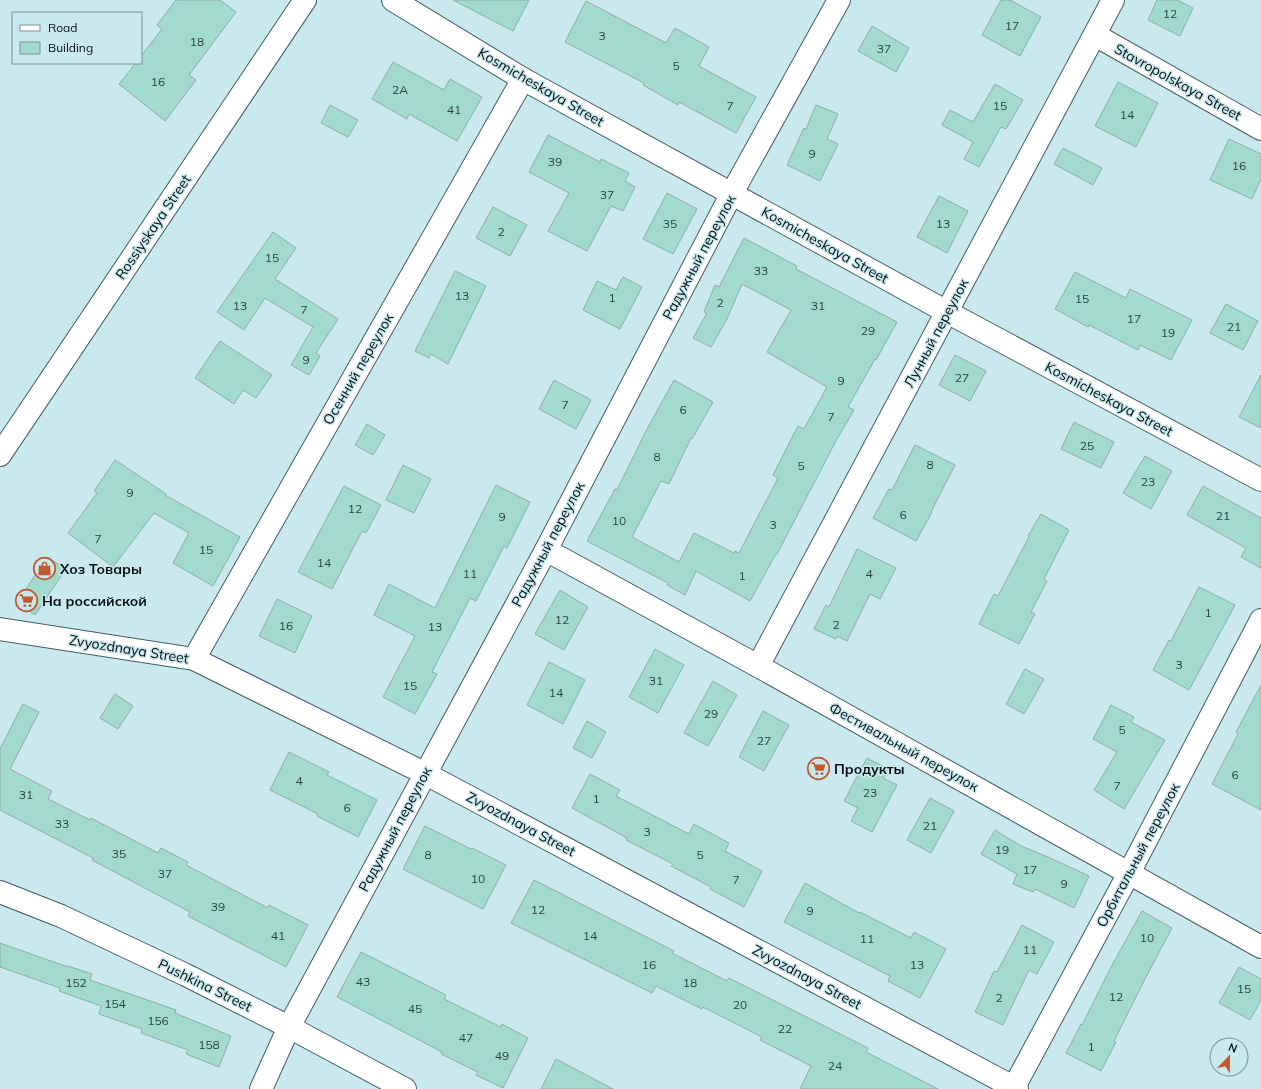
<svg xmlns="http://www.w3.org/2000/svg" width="1261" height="1089" font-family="Mulish,sans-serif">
	<rect width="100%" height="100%" fill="#c9e9ef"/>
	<g fill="#a2dbcd" stroke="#8eaca5">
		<polygon points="176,0 220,0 236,12 189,75 196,80 165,121 119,84 136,63 141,63 141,56 162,29 157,25"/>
		<polygon points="453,0 529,0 513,31"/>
		<polygon points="1001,0 1010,0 1041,17 1020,56 982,35"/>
		<polygon points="1157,0 1177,0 1193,8 1180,36 1148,20"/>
		<polygon points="586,1 666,43 675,28 709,47 699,66 756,97 736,133 679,102 678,105 643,85 644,83 565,42"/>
		<polygon points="872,26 909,48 896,72 858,51"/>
		<polygon points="393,62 444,90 450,79 482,97 457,141 409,114 407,119 372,99"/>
		<polygon points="1118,82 1158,103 1136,147 1095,126"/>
		<polygon points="995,84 1023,100 1006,129 1001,127 979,167 964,159 973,142 942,125 950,110 973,122"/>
		<polygon points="330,105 358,120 348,137 321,123"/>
		<polygon points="816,105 838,114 827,139 838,144 820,181 787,165 804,128 806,129"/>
		<polygon points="548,135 600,162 601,159 629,173 625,181 635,187 623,211 611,206 587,251 548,231 569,193 529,172"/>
		<polygon points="1229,139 1261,154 1261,179 1252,199 1210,180"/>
		<polygon points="1063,148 1102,168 1093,185 1054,164"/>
		<polygon points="667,193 697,209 673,254 643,239"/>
		<polygon points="939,196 968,211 947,253 917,237"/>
		<polygon points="493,207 527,225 510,256 476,238"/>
		<polygon points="273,232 296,248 275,279 338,319 316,353 320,356 309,375 291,365 313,327 265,298 244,330 217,312"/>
		<polygon points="744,238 797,266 796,269 897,322 876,360 875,359 848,407 854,410 837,439 777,554 776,554 750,601 696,571 685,595 667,585 668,583 587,541 615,489 617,490 646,431 674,380 713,402 692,439 691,438 669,484 661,481 632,537 679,562 694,533 734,553 735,551 739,553 778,478 773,475 798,426 804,429 827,387 767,352 791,310 742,284 726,321 711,347 693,338 707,313 704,312 715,285 719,287"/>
		<polygon points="455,271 486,286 448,364 431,354 429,358 415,351"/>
		<polygon points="1075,272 1126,298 1130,289 1192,320 1171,360 1140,345 1138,350 1089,325 1088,327 1055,309"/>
		<polygon points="623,277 642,287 620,329 583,310 597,281 616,290"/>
		<polygon points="1226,304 1258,321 1243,350 1210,333"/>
		<polygon points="220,341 272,375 256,398 243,390 234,404 195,378"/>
		<polygon points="955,355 986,371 970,401 939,385"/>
		<polygon points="1261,375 1261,428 1239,417"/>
		<polygon points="554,380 591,400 576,429 539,409"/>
		<polygon points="1074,422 1114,442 1101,468 1061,449"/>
		<polygon points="367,424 385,435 373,455 355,445"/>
		<polygon points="915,445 955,465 931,512 932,512 916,541 873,518 889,489 892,490"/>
		<polygon points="1145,456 1172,471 1151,509 1123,493"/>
		<polygon points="115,460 166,494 165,495 240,537 213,586 173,563 189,533 154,513 113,567 68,533 97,493 94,491"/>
		<polygon points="403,465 431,479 414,513 386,500"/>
		<polygon points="496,485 530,502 507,548 504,546 476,601 470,598 432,672 437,674 415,714 383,697 415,636 374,615 389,584 435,608"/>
		<polygon points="344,486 381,505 366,533 362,531 332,589 298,572"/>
		<polygon points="1203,486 1261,518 1261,568 1241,557 1246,548 1187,515"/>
		<polygon points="1041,514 1069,530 1044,579 1047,581 1031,612 1035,614 1019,644 979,624 994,594 998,596 1029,537 1028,536"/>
		<polygon points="857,549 896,568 880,599 870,594 847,641 837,636 836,639 814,629 826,605 829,607"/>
		<polygon points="47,557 66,569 35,615 17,603"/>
		<polygon points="1199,587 1235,605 1189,690 1153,670 1169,640 1171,641"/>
		<polygon points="560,590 588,607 564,650 535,634"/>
		<polygon points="277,599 312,616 295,653 259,636"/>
		<polygon points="655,649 684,665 658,713 629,697"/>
		<polygon points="549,662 585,680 563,724 527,705"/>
		<polygon points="1025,669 1044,679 1024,714 1006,704"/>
		<polygon points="713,681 737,695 708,746 684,733"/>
		<polygon points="1261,685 1261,810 1212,784 1238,734 1236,732"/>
		<polygon points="115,694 133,706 118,729 100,718"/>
		<polygon points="23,704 39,712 10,769 52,791 48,799 90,820 91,818 158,853 161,848 188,862 186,865 268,908 269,905 308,925 286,967 188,916 190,912 92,860 93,858 0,810 0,749"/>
		<polygon points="1111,705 1134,717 1131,722 1165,740 1124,809 1094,790 1117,752 1093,739"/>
		<polygon points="763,711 789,725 764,771 739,757"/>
		<polygon points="587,721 606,732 592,758 573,748"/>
		<polygon points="289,752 329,772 327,775 377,800 358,837 317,816 318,814 270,790"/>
		<polygon points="867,758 888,769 883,778 897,785 872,832 851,821 858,808 844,801"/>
		<polygon points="590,774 620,790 616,796 689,834 694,824 729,843 725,851 762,871 744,907 710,889 711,887 671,866 673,864 626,840 627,838 572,808"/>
		<polygon points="930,798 954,811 931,853 907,840"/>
		<polygon points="425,826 471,849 472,848 506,865 483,909 403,869"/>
		<polygon points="995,830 1021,846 1048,857 1089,876 1074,908 1035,889 1033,892 1013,884 1017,874 981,854"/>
		<polygon points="534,880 674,951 672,953 727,981 729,978 868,1048 866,1052 938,1089 800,1089 811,1066 760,1040 762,1037 703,1007 702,1009 656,986 652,993 511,923"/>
		<polygon points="805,883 859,913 860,912 911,938 914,932 946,949 920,998 888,981 890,976 784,922"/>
		<polygon points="1142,911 1172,928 1145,979 1114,1041 1116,1042 1101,1071 1066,1053 1081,1024 1082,1025 1110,969"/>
		<polygon points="1022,925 1054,942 1037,974 1029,970 1003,1025 975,1012 994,971 997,972"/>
		<polygon points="0,943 68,967 68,966 92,974 90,980 176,1010 175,1013 231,1036 219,1067 186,1054 188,1050 141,1033 142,1029 99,1014 101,1006 59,991 60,988 0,967"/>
		<polygon points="361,952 446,995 444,999 501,1027 502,1024 528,1038 503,1088 476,1075 478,1072 441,1054 442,1052 337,997"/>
		<polygon points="1239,967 1261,979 1261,1000 1250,1020 1219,1003"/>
		<polygon points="556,1059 613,1089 541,1089"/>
	</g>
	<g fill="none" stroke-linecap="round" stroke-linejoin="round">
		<defs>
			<g id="minor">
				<polyline points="393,0 523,79 947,312 1261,480"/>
				<polyline points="1095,35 1261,129"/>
				<polyline points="546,550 758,666 1261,947"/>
				<polyline points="0,629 194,659 426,774 1017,1089"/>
				<polyline points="194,659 523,79"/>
				<polyline points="758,666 1113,0"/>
				<polyline points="405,1089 289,1027 546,550 732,193 839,0"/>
				<polyline points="1013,1089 1129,873 1261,620"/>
			</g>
			<g id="tertiary">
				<polyline points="0,455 305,0"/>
				<polyline points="0,892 61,916 186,975 289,1027 261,1089"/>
			</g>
		</defs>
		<use href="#minor" stroke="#425e64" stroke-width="24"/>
		<use href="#tertiary" stroke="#425e64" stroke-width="24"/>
		<use href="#minor" stroke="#fff" stroke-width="22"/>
		<use href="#tertiary" stroke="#fff" stroke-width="22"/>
	</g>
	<defs>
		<symbol id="shop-ring" viewBox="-11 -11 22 22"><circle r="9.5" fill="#c9e9ef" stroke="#c15a2f" stroke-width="1.5"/><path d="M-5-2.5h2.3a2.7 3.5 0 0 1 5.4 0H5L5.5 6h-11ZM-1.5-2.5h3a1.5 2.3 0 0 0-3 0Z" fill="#c15a2f"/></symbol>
		<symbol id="supermarket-ring" viewBox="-11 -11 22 22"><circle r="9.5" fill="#c9e9ef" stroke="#c15a2f" stroke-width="1.5"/><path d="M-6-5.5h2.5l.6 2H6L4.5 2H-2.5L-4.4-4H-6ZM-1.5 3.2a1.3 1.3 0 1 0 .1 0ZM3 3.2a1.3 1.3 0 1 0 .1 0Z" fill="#c15a2f"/></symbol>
	</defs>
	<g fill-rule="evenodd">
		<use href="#shop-ring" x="32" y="556" width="25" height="25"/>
		<use href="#supermarket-ring" x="14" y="588" width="25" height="25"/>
		<use href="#supermarket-ring" x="806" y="756" width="25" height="25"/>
	</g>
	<g text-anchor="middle" stroke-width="3" stroke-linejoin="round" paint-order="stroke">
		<g font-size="12" fill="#2c4140">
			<text x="1170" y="18">12</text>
			<text x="1012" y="30">17</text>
			<text x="602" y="40">3</text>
			<text x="197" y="46">18</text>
			<text x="884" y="53">37</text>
			<text x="676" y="70">5</text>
			<text x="158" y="86">16</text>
			<text x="400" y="94">2А</text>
			<text x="730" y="110">7</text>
			<text x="1000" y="110">15</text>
			<text x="454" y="114">41</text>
			<text x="1127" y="119">14</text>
			<text x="812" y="158">9</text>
			<text x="555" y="166">39</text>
			<text x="1239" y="170">16</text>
			<text x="607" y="199">37</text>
			<text x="670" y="228">35</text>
			<text x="943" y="228">13</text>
			<text x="501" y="236">2</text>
			<text x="272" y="262">15</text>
			<text x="761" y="275">33</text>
			<text x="462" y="300">13</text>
			<text x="612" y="302">1</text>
			<text x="1082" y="303">15</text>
			<text x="720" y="307">2</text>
			<text x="240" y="310">13</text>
			<text x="818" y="310">31</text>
			<text x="304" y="314">7</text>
			<text x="1134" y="323">17</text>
			<text x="1234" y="331">21</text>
			<text x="868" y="335">29</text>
			<text x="1168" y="337">19</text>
			<text x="306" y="364">9</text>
			<text x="962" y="382">27</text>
			<text x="841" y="385">9</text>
			<text x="565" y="409">7</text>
			<text x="683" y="414">6</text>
			<text x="831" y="421">7</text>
			<text x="1087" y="450">25</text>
			<text x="657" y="461">8</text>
			<text x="930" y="469">8</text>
			<text x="801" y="470">5</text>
			<text x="1148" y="486">23</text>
			<text x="130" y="497">9</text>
			<text x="355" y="513">12</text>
			<text x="903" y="519">6</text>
			<text x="1223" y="520">21</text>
			<text x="502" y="521">9</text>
			<text x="619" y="525">10</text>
			<text x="773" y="529">3</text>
			<text x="98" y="543">7</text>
			<text x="206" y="554">15</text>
			<text x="324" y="567">14</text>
			<text x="470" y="578">11</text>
			<text x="869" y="578">4</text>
			<text x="742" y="580">1</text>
			<text x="1208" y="617">1</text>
			<text x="562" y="624">12</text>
			<text x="836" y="629">2</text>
			<text x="286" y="630">16</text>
			<text x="435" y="631">13</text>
			<text x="1179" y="669">3</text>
			<text x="656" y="685">31</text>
			<text x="410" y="690">15</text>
			<text x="556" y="697">14</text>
			<text x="711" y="718">29</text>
			<text x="1122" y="734">5</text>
			<text x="764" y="745">27</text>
			<text x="1235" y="779">6</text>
			<text x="299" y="785">4</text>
			<text x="1117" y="790">7</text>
			<text x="870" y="797">23</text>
			<text x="26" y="799">31</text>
			<text x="596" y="803">1</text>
			<text x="347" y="812">6</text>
			<text x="62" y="828">33</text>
			<text x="930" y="830">21</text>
			<text x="647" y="836">3</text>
			<text x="1002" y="854">19</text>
			<text x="119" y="858">35</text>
			<text x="428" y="859">8</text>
			<text x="700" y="859">5</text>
			<text x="1030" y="874">17</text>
			<text x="165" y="878">37</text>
			<text x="478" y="883">10</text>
			<text x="736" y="884">7</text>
			<text x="1064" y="888">9</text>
			<text x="218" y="911">39</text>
			<text x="538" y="914">12</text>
			<text x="810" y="915">9</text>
			<text x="278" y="940">41</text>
			<text x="590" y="940">14</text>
			<text x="1147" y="942">10</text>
			<text x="867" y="943">11</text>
			<text x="1030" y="954">11</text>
			<text x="649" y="969">16</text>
			<text x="917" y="969">13</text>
			<text x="363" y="986">43</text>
			<text x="76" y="987">152</text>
			<text x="690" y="987">18</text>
			<text x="1244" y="993">15</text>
			<text x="1116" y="1001">12</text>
			<text x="999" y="1002">2</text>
			<text x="115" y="1008">154</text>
			<text x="740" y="1009">20</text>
			<text x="415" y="1013">45</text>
			<text x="158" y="1025">156</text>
			<text x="785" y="1033">22</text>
			<text x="466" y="1042">47</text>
			<text x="209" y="1049">158</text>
			<text x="1091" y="1051">1</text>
			<text x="502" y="1060">49</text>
			<text x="835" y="1070">24</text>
		</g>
		<g font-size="14" fill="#040e11" stroke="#c9e9ef">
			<text transform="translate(1178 82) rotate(29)" y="5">Stavropolskaya Street</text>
			<text transform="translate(541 87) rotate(30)" y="5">Kosmicheskaya Street</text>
			<text transform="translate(153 227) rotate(-56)" y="5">Rossiyskaya Street</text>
			<text transform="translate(825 245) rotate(29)" y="5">Kosmicheskaya Street</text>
			<text transform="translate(699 257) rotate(-62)" y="5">Радужный переулок</text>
			<text transform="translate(936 333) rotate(-62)" y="5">Лунный переулок</text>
			<text transform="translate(358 369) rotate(-60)" y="5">Осенний переулок</text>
			<text transform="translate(1109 399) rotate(28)" y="5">Kosmicheskaya Street</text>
			<text transform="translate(548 544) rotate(-62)" y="5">Радужный переулок</text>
			<text transform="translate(129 649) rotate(9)" y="5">Zvyozdnaya Street</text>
			<text transform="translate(904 747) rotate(29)" y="5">Фестивальный переулок</text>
			<text transform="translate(521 824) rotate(28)" y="5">Zvyozdnaya Street</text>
			<text transform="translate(395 829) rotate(-62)" y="5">Радужный переулок</text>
			<text transform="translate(1138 855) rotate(-62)" y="5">Орбитальный переулок</text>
			<text transform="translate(807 977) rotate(28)" y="5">Zvyozdnaya Street</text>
			<text transform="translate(205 985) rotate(26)" y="5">Pushkina Street</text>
		</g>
		<g font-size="14" font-weight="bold" fill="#040e11" stroke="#c9e9ef" text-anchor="start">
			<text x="60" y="574">Хоз Товары</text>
			<text x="42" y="606">На российской</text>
			<text x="834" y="774">Продукты</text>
		</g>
	</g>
	<rect x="12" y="12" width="130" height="52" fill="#c9e9ef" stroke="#7a9196"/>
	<rect x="20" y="25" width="20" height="6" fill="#ffffff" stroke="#7a9196"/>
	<text x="48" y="32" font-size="12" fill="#040e11">Road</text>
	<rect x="20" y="42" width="20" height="12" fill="#a2dbcd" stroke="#7a9196"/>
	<text x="48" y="52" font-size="12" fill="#040e11">Building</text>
	<g transform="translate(1229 1057) rotate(22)"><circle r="19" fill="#c9e9ef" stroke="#7a9196"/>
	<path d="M0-3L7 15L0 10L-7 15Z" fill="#c15a2f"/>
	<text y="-6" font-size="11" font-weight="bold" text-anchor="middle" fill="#040e11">N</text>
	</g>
</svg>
